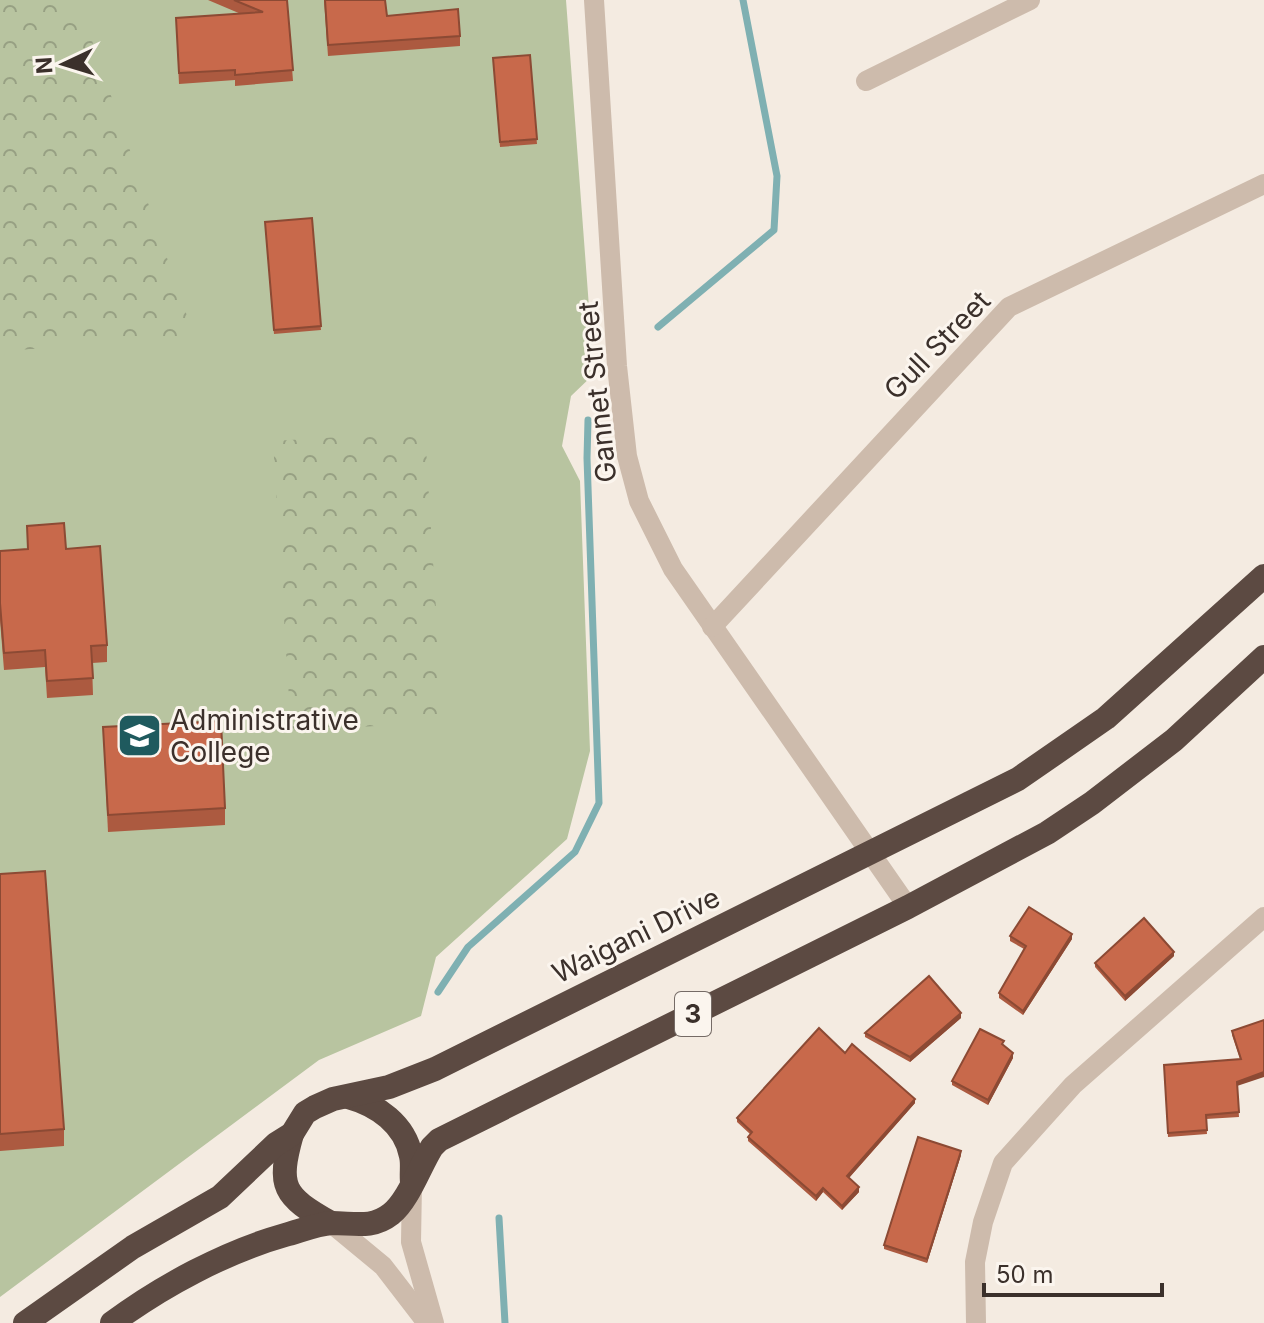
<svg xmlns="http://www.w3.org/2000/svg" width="1264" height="1323" font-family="Inter,sans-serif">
	<defs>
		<pattern id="park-crowns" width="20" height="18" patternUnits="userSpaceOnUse" patternTransform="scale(2)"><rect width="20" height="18" fill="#b8c4a0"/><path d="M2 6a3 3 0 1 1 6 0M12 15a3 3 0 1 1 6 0" fill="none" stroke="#97a083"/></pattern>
	</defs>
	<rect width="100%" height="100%" fill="#f4ebe1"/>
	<polygon fill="#b8c4a0" points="0,0 566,0 594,374 571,396 562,446 580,481 590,751 567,839 436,957 421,1016 319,1060 0,1297"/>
	<g fill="url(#park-crowns)">
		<polygon points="0,0 78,0 195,339 0,351"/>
		<polygon points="425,432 443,722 291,731 273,441"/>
	</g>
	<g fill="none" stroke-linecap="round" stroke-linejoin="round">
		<g stroke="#7fb0b2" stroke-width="7">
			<polyline points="658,327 774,230 777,176 743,0"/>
			<polyline points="438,992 468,947 575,852 599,803 587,458 588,420"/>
			<polyline points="499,1218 505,1323"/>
		</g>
		<g stroke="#cdbbac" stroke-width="20">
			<polyline points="594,0 617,366 627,456 639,501 673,569 908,907"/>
			<polyline points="866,81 1030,0"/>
			<polyline points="712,627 1009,307 1264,184"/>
			<polyline points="412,1184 411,1242 434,1323"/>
			<polyline points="331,1223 383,1266 427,1323"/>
			<polyline points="976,1323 975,1262 983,1222 1003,1163 1073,1085 1264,917"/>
		</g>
		<g stroke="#5c4a42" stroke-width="24">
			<path d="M348,1097c29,8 57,27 63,59 2,8 0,17 1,26"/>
			<path d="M292,1134c-15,53 -9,62 39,89"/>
			<polyline points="25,1323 133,1247 220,1197 276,1144 292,1134 305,1113 315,1107 333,1099 389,1087 435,1069 1018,779 1106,718 1264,576"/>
			<path d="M112,1323c50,-37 113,-71 173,-88 15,-4 32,-11 47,-12 22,0 40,6 59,-9 17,-13 29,-48 41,-67l7,-7 469,-233 139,-74 45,-30 82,-63 90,-83"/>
		</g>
	</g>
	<g fill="#ac5a40">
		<polygon points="208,0 287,0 293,81 235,86 235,80 179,84 176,18 241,14"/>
		<polygon points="324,0 385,0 387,16 460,36 460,46 328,56"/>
		<polygon points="530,55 537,144 500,147 493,58"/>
		<polygon points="312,218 321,330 274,334 265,222"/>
		<polygon points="27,526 66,549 107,645 107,662 92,663 93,695 47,698 45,667 4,670 0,620 0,551 27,549"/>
		<polygon points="103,727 225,808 225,825 108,832"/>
		<polygon points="0,874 64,1129 64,1146 0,1151"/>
		<polygon points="1010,936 1072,939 1023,1015 999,998 999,993 1024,949 1010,941"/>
		<polygon points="1174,956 1125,1001 1095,967 1095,963"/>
		<polygon points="961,1018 910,1062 865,1037 865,1033"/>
		<polygon points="1264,1020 1237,1086 1239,1117 1206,1119 1207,1134 1168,1137 1164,1065 1240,1059 1232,1035 1232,1031"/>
		<polygon points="1004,1045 1013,1058 988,1105 952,1085 952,1081"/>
		<polygon points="845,1053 915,1103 849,1178 859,1192 842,1210 823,1192 816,1201 748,1141 748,1137 750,1134 737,1122 737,1118"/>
		<polygon points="961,1155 927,1263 884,1249 884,1245"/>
	</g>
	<g fill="#8c4a34">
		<polygon points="1072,934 1072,939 1023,1015 1023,1011"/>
		<polygon points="1174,952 1174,956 1125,1001 1125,996"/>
		<polygon points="961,1013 961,1018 910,1062 910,1057"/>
		<polygon points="1013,1053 1013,1058 988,1105 988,1100"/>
		<polygon points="1264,1072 1264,1077 1237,1086 1237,1082"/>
		<polygon points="915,1099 915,1103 847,1180 847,1176"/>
		<polygon points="961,1151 961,1155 927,1263 927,1259"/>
		<polygon points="859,1187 859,1192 842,1210 842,1206"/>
		<polygon points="823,1188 823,1192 816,1201 816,1196"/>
	</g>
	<g fill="#c8694b" stroke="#8c4a34" stroke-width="2">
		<polygon points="234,0 287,0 293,70 235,75 235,70 179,73 176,18 263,12"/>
		<polygon points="325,0 385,0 387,16 458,9 460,36 328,45"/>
		<polygon points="530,55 537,139 500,142 493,58"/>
		<polygon points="312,218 321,326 274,330 265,222"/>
		<polygon points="64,523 66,549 100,546 107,645 91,646 93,678 47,681 45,650 4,653 0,603 0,551 28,549 27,526"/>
		<polygon points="221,721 225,808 108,815 103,727"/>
		<polygon points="45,871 64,1129 0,1134 0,874"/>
		<polygon points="1029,907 1072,934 1023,1011 999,993 1026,946 1010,936"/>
		<polygon points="1144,918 1174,952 1125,996 1095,963"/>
		<polygon points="929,976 961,1013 910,1057 865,1033"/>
		<polygon points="1264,1020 1264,1072 1237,1082 1239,1112 1206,1115 1207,1130 1168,1133 1164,1065 1241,1059 1232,1031"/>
		<polygon points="819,1028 845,1053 852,1044 915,1099 847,1176 859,1187 842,1206 823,1188 816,1196 748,1137 752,1132 737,1118"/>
		<polygon points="980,1029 1004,1041 1002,1044 1013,1053 988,1100 952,1081"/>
		<polygon points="918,1137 961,1151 927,1259 884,1245"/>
	</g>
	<defs>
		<symbol id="university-square" viewBox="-11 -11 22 22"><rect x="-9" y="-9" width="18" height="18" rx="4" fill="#1f5a5e" stroke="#fbf5ee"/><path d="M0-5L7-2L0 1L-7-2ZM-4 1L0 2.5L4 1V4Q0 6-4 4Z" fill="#fff"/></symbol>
	</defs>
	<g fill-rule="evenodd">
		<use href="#university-square" x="114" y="710" width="51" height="51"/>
	</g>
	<g text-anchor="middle" stroke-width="6" stroke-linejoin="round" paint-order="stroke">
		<rect fill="#fbf5ee" stroke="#756b66" stroke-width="2" x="675" y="992" width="36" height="44" rx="6"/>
		<g font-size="26" font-weight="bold" fill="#3b302b">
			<text x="693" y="1023">3</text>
		</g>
		<g font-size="28" fill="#3b302b" stroke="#fbf5ee">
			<text transform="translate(937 345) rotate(-46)" y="10">Gull Street</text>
			<text transform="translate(597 392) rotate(-96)" y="10">Gannet Street</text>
			<text transform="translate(636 935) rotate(-26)" y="10">Waigani Drive</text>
		</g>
		<g font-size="28" fill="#3b302b" stroke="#fbf5ee" text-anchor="start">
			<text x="170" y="730">Administrative<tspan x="170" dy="32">College</tspan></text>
		</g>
	</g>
	<g transform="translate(64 64) rotate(266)" stroke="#fbf5ee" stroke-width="6" paint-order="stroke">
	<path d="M0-6L14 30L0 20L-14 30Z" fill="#3b302b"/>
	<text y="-12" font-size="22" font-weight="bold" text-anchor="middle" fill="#3b302b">N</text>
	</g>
	<path d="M984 1283v12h178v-12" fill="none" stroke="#3b302b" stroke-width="4"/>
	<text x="996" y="1283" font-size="24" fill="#3b302b" stroke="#fbf5ee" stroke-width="6" paint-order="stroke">50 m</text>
</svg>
